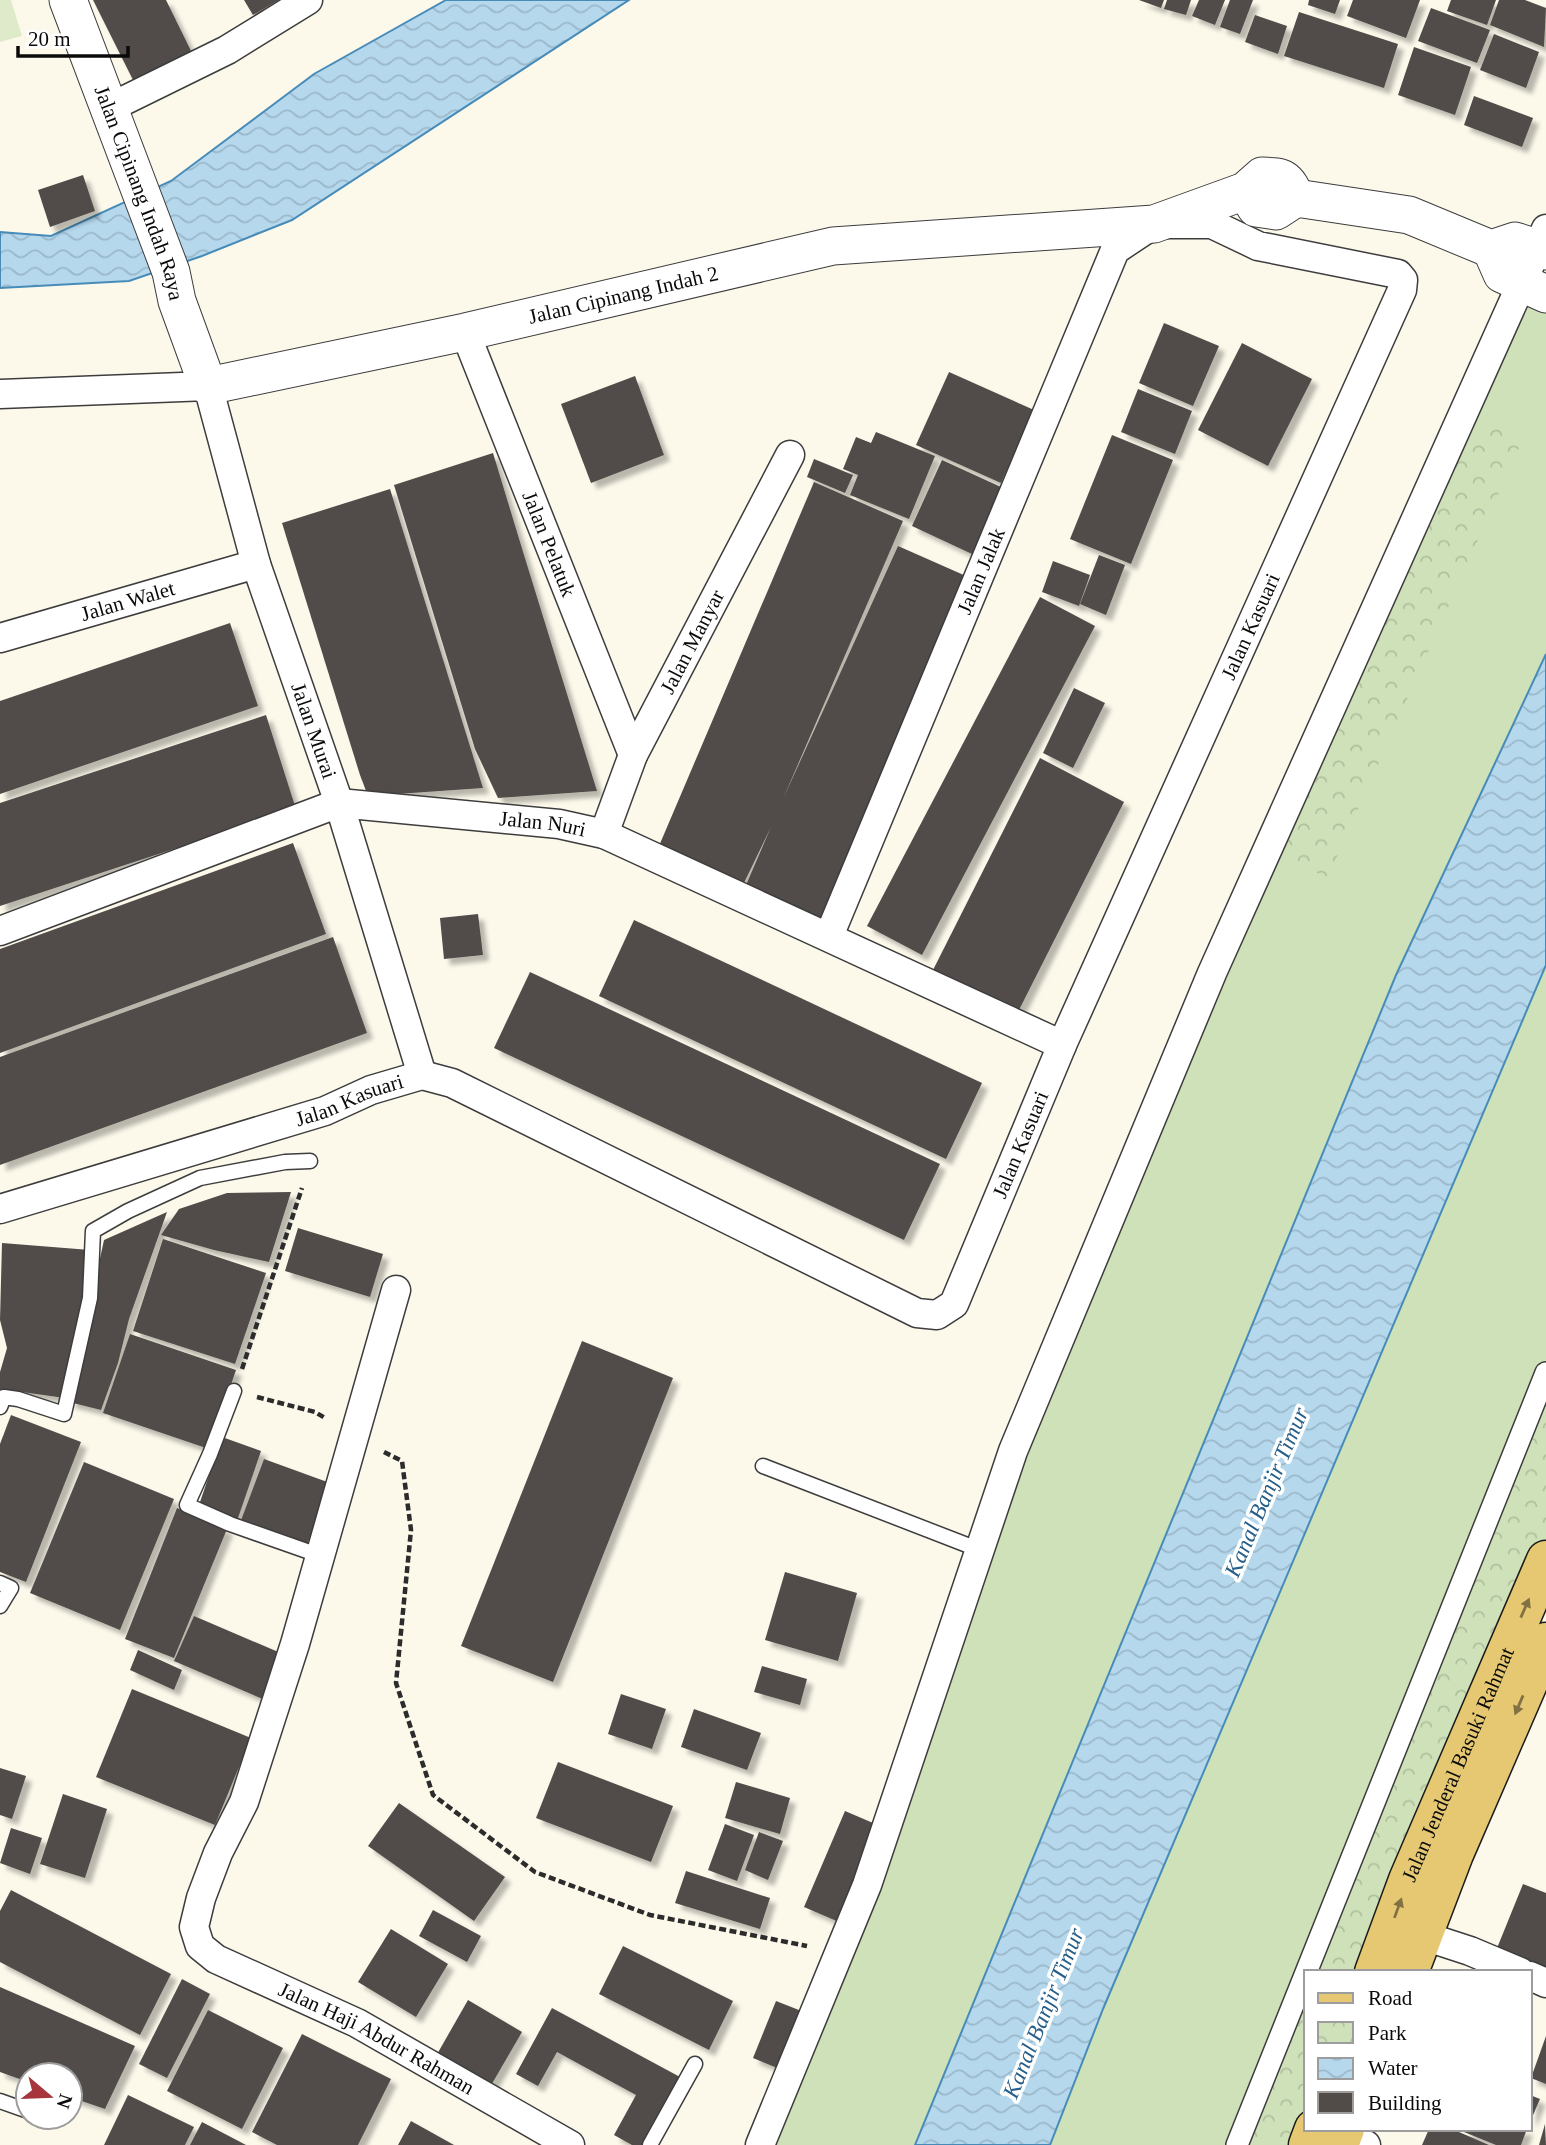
<svg xmlns="http://www.w3.org/2000/svg" width="1546" height="2145" font-family="Georgia,serif">
	<defs>
		<pattern id="park-crowns" width="20" height="18" patternUnits="userSpaceOnUse" patternTransform="scale(1.75)"><rect width="20" height="18" fill="#cee1b9"/><path d="M2 6a3 3 0 1 1 6 0M12 15a3 3 0 1 1 6 0" fill="none" stroke="#b0c09e"/></pattern>
		<pattern id="water-waves" width="16" height="10" patternUnits="userSpaceOnUse" patternTransform="scale(1.75)"><rect width="16" height="10" fill="#b6d8ed"/><path d="M0 5q4-4 8 0t8 0" fill="none" stroke="#9bb8ca"/></pattern>
		<filter id="shadow"><feDropShadow dx="6" dy="6" stdDeviation="2" flood-color="#0004"/></filter>
	</defs>
	<rect width="100%" height="100%" fill="#fcf9eb"/>
	<polygon fill="#cee1b9" points="1521,284 1546,294 1546,1376 1239,2145 765,2145 980,1550"/>
	<g fill="url(#park-crowns)">
		<polygon points="1472,416 1523,439 1328,877 1277,858"/>
		<polygon points="1546,1373 1546,1560 1408,1880 1374,1972 1306,1972 1306,2129 1314,2129 1308,2145 1237,2145"/>
	</g>
	<polygon fill="#dfeaca" points="0,0 11,0 22,36 0,42"/>
	<g fill="url(#water-waves)" stroke="#478cb9" stroke-width="2">
		<polygon points="446,0 629,0 292,220 202,256 129,281 0,288 0,232 51,236 171,181 314,74"/>
		<polygon points="1546,654 1546,965 1103,2009 1050,2145 915,2145 1396,975"/>
	</g>
	<g fill="#514c48" filter="url(#shadow)">
		<polygon points="93,0 166,0 196,61 138,90"/>
		<polygon points="244,0 279,0 253,15"/>
		<polygon points="1139,0 1164,0 1161,8"/>
		<polygon points="1167,0 1191,0 1186,15 1164,9"/>
		<polygon points="1199,0 1225,0 1215,25 1192,16"/>
		<polygon points="1230,0 1253,0 1240,34 1220,27"/>
		<polygon points="1309,0 1340,0 1335,14 1308,5"/>
		<polygon points="1353,0 1420,0 1406,38 1347,16"/>
		<polygon points="1451,0 1496,0 1487,25 1447,11"/>
		<polygon points="1499,0 1525,0 1546,8 1544,47 1490,25"/>
		<polygon points="1431,8 1490,30 1477,63 1418,41"/>
		<polygon points="1299,12 1398,44 1384,88 1284,56"/>
		<polygon points="1255,15 1287,26 1278,54 1245,42"/>
		<polygon points="1494,34 1539,52 1526,88 1480,70"/>
		<polygon points="1414,47 1471,67 1455,115 1398,95"/>
		<polygon points="1474,96 1533,118 1522,147 1464,125"/>
		<polygon points="83,175 95,211 50,227 38,190"/>
		<polygon points="1164,323 1219,346 1193,406 1139,383"/>
		<polygon points="1242,343 1312,379 1268,466 1198,430"/>
		<polygon points="949,372 1034,410 1001,483 916,445"/>
		<polygon points="635,376 664,455 591,483 561,404"/>
		<polygon points="1138,389 1192,411 1175,454 1121,432"/>
		<polygon points="876,432 935,456 909,519 850,495 858,475 843,469 856,437 871,443"/>
		<polygon points="1112,435 1173,460 1131,564 1070,539"/>
		<polygon points="493,453 524,555 597,791 498,798 475,749 394,485"/>
		<polygon points="814,459 853,475 845,493 807,477"/>
		<polygon points="942,460 1003,488 972,554 912,526"/>
		<polygon points="814,482 903,521 783,799 898,546 975,580 820,925 743,892 771,827 742,887 656,853"/>
		<polygon points="390,489 483,788 368,796 360,775 282,523"/>
		<polygon points="1099,555 1125,565 1106,615 1080,604"/>
		<polygon points="1053,561 1090,575 1079,606 1042,592"/>
		<polygon points="1040,597 1095,626 922,955 867,926"/>
		<polygon points="230,623 258,706 0,794 0,701"/>
		<polygon points="1074,688 1105,703 1073,768 1043,753"/>
		<polygon points="266,715 296,809 0,906 0,803"/>
		<polygon points="1040,758 1124,802 1018,1012 933,970"/>
		<polygon points="293,843 326,934 0,1053 0,949"/>
		<polygon points="478,914 483,955 444,959 440,918"/>
		<polygon points="634,920 982,1083 946,1159 599,996"/>
		<polygon points="333,937 367,1033 0,1165 0,1057"/>
		<polygon points="530,972 940,1164 904,1240 494,1048"/>
		<polygon points="291,1192 269,1262 214,1250 161,1235 179,1209 227,1193"/>
		<polygon points="167,1212 129,1319 118,1363 101,1410 69,1402 104,1240"/>
		<polygon points="298,1228 383,1254 370,1297 285,1271"/>
		<polygon points="163,1239 266,1273 235,1364 133,1331"/>
		<polygon points="2,1243 90,1250 84,1315 65,1398 0,1389 0,1372 7,1348 0,1320"/>
		<polygon points="130,1334 236,1370 209,1449 103,1413"/>
		<polygon points="582,1341 673,1378 553,1682 461,1646"/>
		<polygon points="11,1415 81,1442 26,1582 0,1572 0,1444"/>
		<polygon points="222,1437 261,1451 237,1521 198,1508"/>
		<polygon points="264,1459 330,1483 306,1547 240,1523"/>
		<polygon points="84,1462 174,1499 120,1630 30,1593"/>
		<polygon points="177,1508 227,1529 174,1658 125,1639"/>
		<polygon points="785,1572 857,1593 838,1661 765,1640"/>
		<polygon points="194,1616 290,1657 272,1703 174,1661"/>
		<polygon points="138,1650 182,1670 174,1690 130,1670"/>
		<polygon points="762,1666 807,1679 800,1705 754,1692"/>
		<polygon points="132,1689 251,1738 215,1825 96,1777"/>
		<polygon points="621,1694 666,1709 652,1749 608,1734"/>
		<polygon points="694,1709 761,1733 747,1770 681,1747"/>
		<polygon points="558,1762 673,1806 651,1862 536,1818"/>
		<polygon points="0,1768 26,1776 12,1819 0,1815"/>
		<polygon points="736,1782 790,1798 780,1834 725,1818"/>
		<polygon points="63,1794 107,1809 85,1878 40,1864"/>
		<polygon points="399,1803 505,1877 474,1921 368,1846"/>
		<polygon points="845,1811 880,1826 839,1922 804,1907"/>
		<polygon points="725,1824 754,1835 737,1881 708,1870"/>
		<polygon points="11,1828 42,1838 30,1874 0,1863"/>
		<polygon points="759,1832 783,1841 768,1880 745,1870"/>
		<polygon points="686,1871 770,1898 760,1929 675,1903"/>
		<polygon points="1523,1884 1546,1893 1546,1979 1493,1958"/>
		<polygon points="11,1890 171,1974 140,2035 0,1962 0,1911"/>
		<polygon points="433,1910 481,1936 467,1962 419,1936"/>
		<polygon points="391,1929 448,1964 416,2017 358,1982"/>
		<polygon points="623,1946 733,2001 709,2050 599,1994"/>
		<polygon points="182,1979 210,1994 167,2078 139,2064"/>
		<polygon points="0,1987 135,2046 105,2109 70,2097 70,2075 28,2075 28,2082 0,2072"/>
		<polygon points="468,2000 522,2032 486,2094 432,2063"/>
		<polygon points="776,2001 804,2012 782,2070 753,2058"/>
		<polygon points="552,2008 680,2077 644,2145 632,2145 614,2135 636,2095 557,2052 538,2086 516,2074"/>
		<polygon points="208,2010 283,2048 242,2129 167,2091"/>
		<polygon points="302,2034 391,2079 358,2145 277,2145 252,2132"/>
		<polygon points="1546,2036 1546,2084 1531,2078"/>
		<polygon points="128,2095 194,2127 185,2145 104,2145"/>
		<polygon points="1530,2095 1540,2099 1530,2122"/>
		<polygon points="411,2121 454,2145 398,2145"/>
		<polygon points="202,2122 225,2134 246,2145 190,2145"/>
		<polygon points="1545,2124 1546,2145 1539,2145"/>
		<polygon points="1429,2129 1452,2129 1489,2145 1422,2145"/>
		<polygon points="1465,2129 1527,2129 1521,2145 1496,2145 1464,2132"/>
	</g>
	<g fill="none" stroke-linecap="round" stroke-linejoin="round">
		<defs>
			<g id="service">
				<polyline points="234,1391 210,1454 187,1505 230,1524 321,1556"/>
				<polyline points="0,1407 4,1397 18,1399 64,1414 90,1298 93,1231 128,1211 200,1178 285,1162 310,1161"/>
				<polyline points="763,1466 980,1550"/>
				<polyline points="0,1583 11,1588 0,1606"/>
				<polyline points="0,2101 28,2111"/>
				<polyline points="650,2145 695,2064"/>
			</g>
			<polyline id="pedestrian" points="1237,2145 1546,1373"/>
			<g id="minor">
				<polyline points="109,108 227,50 308,0"/>
				<path id="s1" d="M465,332l168,423"/>
				<path id="s2" d="M0,394l208,-8 48,178 83,239 83,272"/>
				<path id="s3" d="M0,638l256,-74"/>
				<path id="s4" d="M604,834l29,-79 157,-300"/>
				<path id="s5" d="M0,931l339,-128 220,21 45,10 458,211"/>
				<path id="s6" d="M0,1209l325,-98 46,-21 51,-15 30,8 465,230 20,2 17,-11 108,-259 340,-755 1,-10 -5,-6 -140,-28 -46,-22h-58l-39,26 -286,686"/>
				<path id="s7" d="M396,1290l-101,354 -51,158 -26,51 -17,45 -7,29 6,19 16,13 141,64 213,122"/>
				<polyline points="1424,1936 1470,1951 1520,1972"/>
				<polyline points="1530,1976 1546,1983"/>
				<polyline points="1341,2138 1366,2145"/>
				<polyline points="760,2145 867,1885 1013,1451 1212,973 1546,229"/>
			</g>
			<g id="tertiary">
				<path id="s8" d="M68,0l103,272 6,29 31,85 257,-54 368,-86 321,-22 91,-33 17,-15c23,1 24,1 34,22"/>
				<polyline points="1245,191 1256,208 1276,211 1296,198 1409,215 1491,249 1515,241 1546,251"/>
				<polyline points="1491,249 1502,274 1546,294"/>
			</g>
			<g id="primary">
				<path id="s9" d="M1374,1972l34,-92 138,-320"/>
				<polyline points="1409,1972 1454,1854 1546,1642"/>
				<polyline points="1308,2145 1314,2129"/>
				<polyline points="1339,2145 1345,2129"/>
			</g>
		</defs>
		<use href="#service" stroke="#3d3d3d" stroke-width="17"/>
		<use href="#pedestrian" stroke="#3d3d3d" stroke-width="24"/>
		<use href="#minor" stroke="#3d3d3d" stroke-width="31"/>
		<use href="#tertiary" stroke="#3d3d3d" stroke-width="39"/>
		<use href="#primary" stroke="#1b1b1b" stroke-width="41"/>
		<g stroke="#2c2c2c" stroke-width="4.5" stroke-dasharray="7 3.5" stroke-linecap="butt">
			<polyline points="242,1369 302,1188"/>
			<polyline points="257,1397 315,1412 325,1418"/>
			<polyline points="384,1452 402,1461 411,1530 396,1683 433,1795 535,1872 650,1915 807,1946"/>
		</g>
		<use href="#service" stroke="#fff" stroke-width="14"/>
		<use href="#pedestrian" stroke="#fff" stroke-width="21"/>
		<use href="#minor" stroke="#fff" stroke-width="28"/>
		<use href="#tertiary" stroke="#fff" stroke-width="37"/>
		<use href="#primary" stroke="#e5c871" stroke-width="38"/>
	</g>
	<defs><path id="oneway-solid" d="M-6-.8H1V-3.2L6.5 0L1 3.2V.8H-6Z" transform="scale(1.75)"/></defs>
	<g fill="#827243">
		<use href="#oneway-solid" transform="translate(1525 1608) rotate(-66)"/>
		<use href="#oneway-solid" transform="translate(1519 1705) rotate(113)"/>
		<use href="#oneway-solid" transform="translate(1398 1908) rotate(-70)"/>
	</g>
	<g text-anchor="middle" stroke-width="7" stroke-linejoin="round" paint-order="stroke">
		<g font-size="21" fill="#0a0a0a" stroke="#fff">
			<text dy="7" stroke="none"><textPath href="#s8" startOffset="206">Jalan Cipinang Indah Raya</textPath></text>
			<text dy="7" stroke="none"><textPath href="#s8" startOffset="836">Jalan Cipinang Indah 2</textPath></text>
			<text dy="7" stroke="none"><textPath href="#s1" startOffset="228">Jalan Pelatuk</textPath></text>
			<text transform="translate(981 571) rotate(-67)" y="7">Jalan Jalak</text>
			<text dy="7" stroke="none"><textPath href="#s3" startOffset="133">Jalan Walet</textPath></text>
			<text dy="7" stroke="none"><textPath href="#s6" startOffset="1773">Jalan Kasuari</textPath></text>
			<text dy="7" stroke="none"><textPath href="#s4" startOffset="212">Jalan Manyar</textPath></text>
			<text dy="7" stroke="none"><textPath href="#s2" startOffset="569">Jalan Murai</textPath></text>
			<text dy="7" stroke="none"><textPath href="#s5" startOffset="567">Jalan Nuri</textPath></text>
			<text dy="7" stroke="none"><textPath href="#s6" startOffset="366">Jalan Kasuari</textPath></text>
			<text dy="7" stroke="none"><textPath href="#s6" startOffset="1206">Jalan Kasuari</textPath></text>
			<text dy="7" stroke="none"><textPath href="#s9" startOffset="224">Jalan Jenderal Basuki Rahmat</textPath></text>
			<text dy="7" stroke="none"><textPath href="#s7" startOffset="889">Jalan Haji Abdur Rahman</textPath></text>
		</g>
		<g font-size="23" font-style="italic" fill="#265f8a" stroke="#fff">
			<text transform="translate(1266 1492) rotate(-67)" y="8">Kanal Banjir Timur</text>
			<text transform="translate(1043 2013) rotate(-68)" y="8">Kanal Banjir Timur</text>
		</g>
	</g>
	<rect x="1304" y="1970" width="228" height="161" fill="#ffffff" stroke="#9d9d9d" stroke-width="2"/>
	<rect x="1318" y="1993" width="35" height="10" fill="#e5c871" stroke="#9d9d9d" stroke-width="2"/>
	<text x="1368" y="2005" font-size="21" fill="#0a0a0a">Road</text>
	<rect x="1318" y="2022" width="35" height="21" fill="url(#park-crowns)" stroke="#9d9d9d" stroke-width="2"/>
	<text x="1368" y="2040" font-size="21" fill="#0a0a0a">Park</text>
	<rect x="1318" y="2058" width="35" height="21" fill="url(#water-waves)" stroke="#9d9d9d" stroke-width="2"/>
	<text x="1368" y="2075" font-size="21" fill="#0a0a0a">Water</text>
	<rect x="1318" y="2092" width="35" height="21" fill="#514c48" stroke="#9d9d9d" stroke-width="2"/>
	<text x="1368" y="2110" font-size="21" fill="#0a0a0a">Building</text>
	<g transform="translate(49 2096) rotate(109)"><circle r="33" fill="#ffffff" stroke="#9d9d9d" stroke-width="2"/>
	<path d="M0-5L12 26L0 18L-12 26Z" fill="#a6363c"/>
	<text y="-10" font-size="19" font-weight="bold" text-anchor="middle" fill="#0a0a0a">N</text>
	</g>
	<path d="M18 46v10h110v-10" fill="none" stroke="#0a0a0a" stroke-width="3.5"/>
	<text x="28" y="46" font-size="21" fill="#0a0a0a" stroke="#ffffff" stroke-width="5" paint-order="stroke">20 m</text>
</svg>
